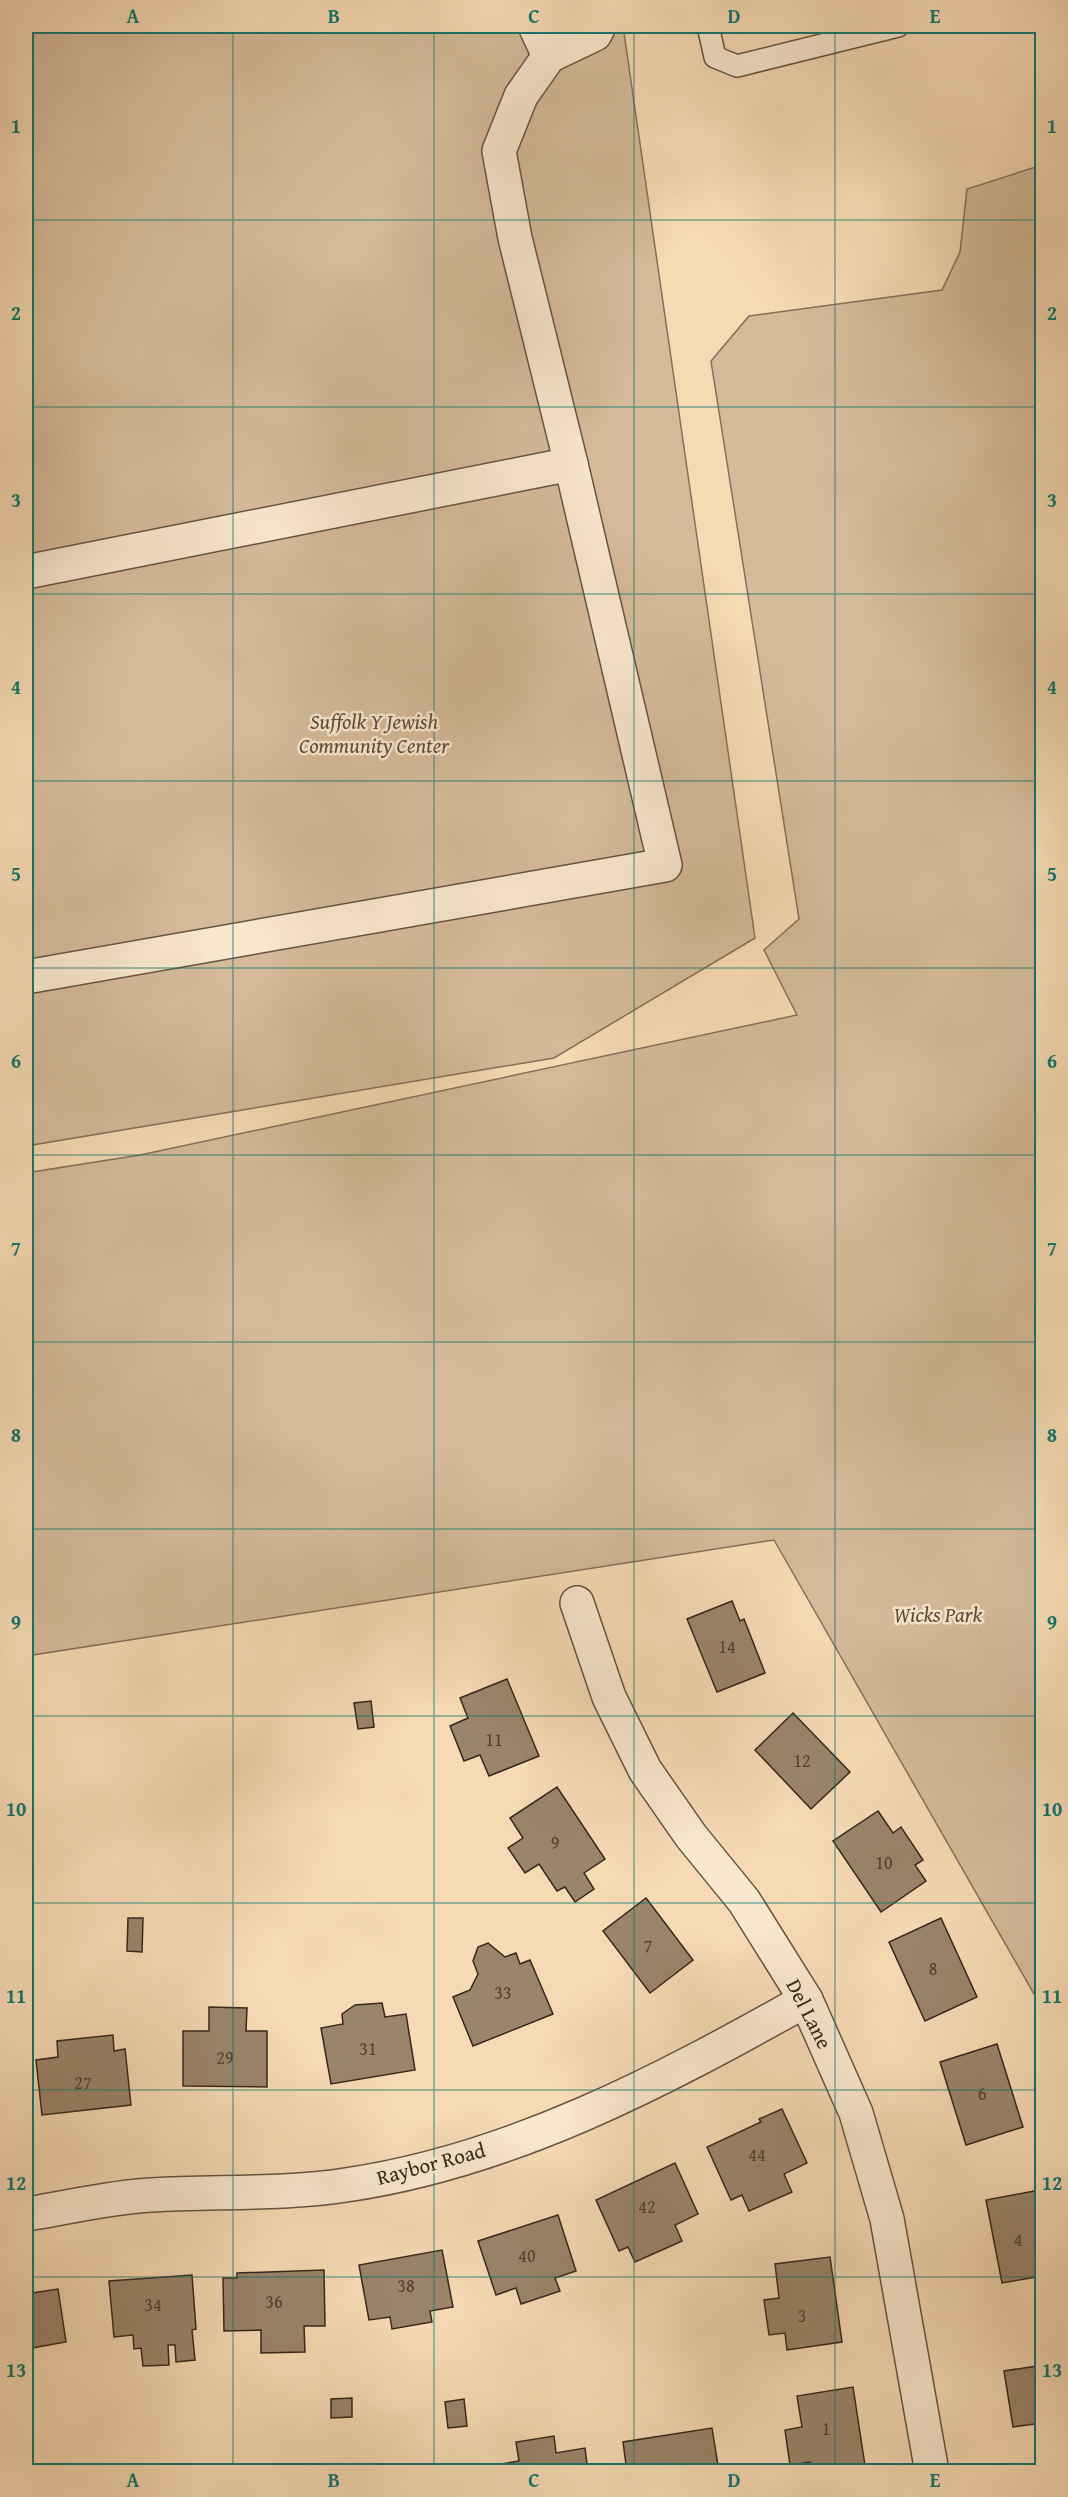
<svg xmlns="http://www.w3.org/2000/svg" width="1068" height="2497" font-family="'Gentium Book Plus',serif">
	<rect width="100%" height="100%" fill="#f6dab4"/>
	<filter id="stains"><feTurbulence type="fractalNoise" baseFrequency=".00333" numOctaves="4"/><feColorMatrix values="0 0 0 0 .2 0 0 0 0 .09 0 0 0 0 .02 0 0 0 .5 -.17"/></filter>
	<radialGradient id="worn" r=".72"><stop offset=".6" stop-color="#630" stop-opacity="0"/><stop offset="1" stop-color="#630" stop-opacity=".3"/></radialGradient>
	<g fill="#d5bb9a" stroke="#86705b" stroke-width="1.5">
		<polygon points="26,26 623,26 755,938 554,1058 26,1146"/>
		<polygon points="1042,165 1042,2008 774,1540 26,1656 26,1173 140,1155 797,1015 764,950 799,919 711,361 749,316 942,290 960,252 967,189"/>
	</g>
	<g fill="#9a846b" stroke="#36261c" stroke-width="1.5">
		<polygon points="732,1601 740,1621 744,1619 765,1673 717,1692 687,1619"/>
		<polygon points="507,1679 539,1756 489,1776 480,1755 464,1761 450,1726 468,1718 460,1698"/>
		<polygon points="371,1701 374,1727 358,1729 354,1703"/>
		<polygon points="793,1713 850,1772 811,1809 755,1750"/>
		<polygon points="557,1787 605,1859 584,1873 594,1889 575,1902 565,1887 557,1891 539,1864 525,1873 508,1848 523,1838 510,1818"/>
		<polygon points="878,1811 893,1833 901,1827 923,1860 915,1865 926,1881 881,1912 833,1841"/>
		<polygon points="646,1898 693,1960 650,1993 603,1931"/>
		<polygon points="128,1918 143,1918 142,1952 127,1951"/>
		<polygon points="941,1918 977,1997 925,2021 889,1942"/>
		<polygon points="488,1943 505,1957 516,1953 520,1964 530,1960 553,2014 473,2046 453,1997 470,1990 478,1974 473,1961 478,1947"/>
		<polygon points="382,2003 385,2017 406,2014 415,2070 331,2084 321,2028 343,2024 342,2014 355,2005"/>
		<polygon points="209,2007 247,2008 246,2031 267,2031 267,2087 183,2086 183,2031 209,2031"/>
		<polygon points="113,2035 114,2051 125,2049 131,2105 42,2115 36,2060 58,2057 57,2041"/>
		<polygon points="997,2044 1023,2127 966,2145 940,2062"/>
		<polygon points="782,2109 807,2163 784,2174 792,2192 749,2211 742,2195 731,2200 707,2147 761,2122 759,2119"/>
		<polygon points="675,2163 698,2214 675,2225 682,2241 635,2262 628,2247 619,2251 596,2200"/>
		<polygon points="1040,2190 1042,2204 1042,2276 1002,2283 986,2200"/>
		<polygon points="558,2215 576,2271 555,2278 560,2291 521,2304 516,2288 496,2295 478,2241"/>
		<polygon points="442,2250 453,2307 430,2311 432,2322 392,2329 390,2317 369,2320 359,2265"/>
		<polygon points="830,2257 842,2342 787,2350 785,2333 769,2335 764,2300 779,2298 775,2264"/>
		<polygon points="324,2270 325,2326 304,2326 305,2352 261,2353 261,2330 224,2331 223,2278 237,2278 237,2273"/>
		<polygon points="192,2275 196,2329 192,2330 195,2360 176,2362 175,2345 168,2345 169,2365 143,2366 141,2348 134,2349 133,2335 114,2337 109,2281"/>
		<polygon points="58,2289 66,2342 26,2349 26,2294"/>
		<polygon points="1042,2354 1042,2423 1013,2427 1004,2371 1037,2366 1036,2355"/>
		<polygon points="853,2387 866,2472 811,2472 810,2462 790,2465 785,2430 802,2427 797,2396"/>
		<polygon points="352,2398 352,2417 331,2418 331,2399"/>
		<polygon points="464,2399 467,2426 448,2428 445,2402"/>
		<polygon points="712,2428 719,2472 627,2472 623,2442"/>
		<polygon points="554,2436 556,2453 585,2448 588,2472 502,2472 501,2464 519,2461 516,2442"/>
	</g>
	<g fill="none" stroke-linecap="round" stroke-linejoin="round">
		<defs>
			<polyline id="lane" points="708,26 715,57 737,66 898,26"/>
			<g id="street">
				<polyline points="535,26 549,56 595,34 599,26"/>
				<polyline points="26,572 571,464"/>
				<polyline points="26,977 665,865 571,464 515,238 499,151 521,96 549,56"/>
				<polyline points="577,1603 609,1697 645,1770 691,1836 744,1901 806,2000 856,2113 887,2219 932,2472"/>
				<path d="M26,2214c41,-6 83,-17 125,-19 64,-4 130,0 195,-10 165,-24 316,-104 460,-185"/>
			</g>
		</defs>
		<use href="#lane" stroke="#665342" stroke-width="24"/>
		<use href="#street" stroke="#665342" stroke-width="36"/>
		<use href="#lane" stroke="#f9e7ce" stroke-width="21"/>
		<use href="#street" stroke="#f9e7ce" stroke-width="33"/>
	</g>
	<path fill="none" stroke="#0f766e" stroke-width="1.5" stroke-opacity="0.55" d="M233,26v2446M434,26v2446M634,26v2446M835,26v2446M26,220h1016M26,407h1016M26,594h1016M26,781h1016M26,968h1016M26,1155h1016M26,1342h1016M26,1529h1016M26,1716h1016M26,1903h1016M26,2090h1016M26,2277h1016"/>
	<g text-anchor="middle" stroke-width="5" stroke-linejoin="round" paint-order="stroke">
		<g font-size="18" fill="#4f3e30">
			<text x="727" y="1653">14</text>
			<text x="494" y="1746">11</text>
			<text x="802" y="1767">12</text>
			<text x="555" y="1849">9</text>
			<text x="884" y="1869">10</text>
			<text x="648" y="1952">7</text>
			<text x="933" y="1975">8</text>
			<text x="503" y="1999">33</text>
			<text x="368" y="2055">31</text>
			<text x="225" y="2064">29</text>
			<text x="83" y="2089">27</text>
			<text x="982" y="2100">6</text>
			<text x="757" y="2161">44</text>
			<text x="647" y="2213">42</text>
			<text x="1018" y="2246">4</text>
			<text x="527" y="2262">40</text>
			<text x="406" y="2292">38</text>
			<text x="274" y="2308">36</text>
			<text x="153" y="2311">34</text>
			<text x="802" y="2322">3</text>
			<text x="826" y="2435">1</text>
		</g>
		<g font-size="21" font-style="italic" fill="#5e4b3c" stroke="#f9e7ce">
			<text x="374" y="729">Suffolk Y Jewish<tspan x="374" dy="24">Community Center</tspan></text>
			<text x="938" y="1622">Wicks Park</text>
		</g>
		<g font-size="21" fill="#36261c" stroke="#f9e7ce">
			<text transform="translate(809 2014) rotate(63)" y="7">Del Lane</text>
			<text transform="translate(431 2164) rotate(-15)" y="7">Raybor Road</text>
		</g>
	</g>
	<rect width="1068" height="2497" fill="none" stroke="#f6dab4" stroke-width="66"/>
	<rect x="33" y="33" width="1002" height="2431" fill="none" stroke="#0f766e" stroke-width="2"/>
	<g font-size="20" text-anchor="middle" font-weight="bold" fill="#0f766e">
		<text x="133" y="23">A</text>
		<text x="334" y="23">B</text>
		<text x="534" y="23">C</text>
		<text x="734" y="23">D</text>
		<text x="935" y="23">E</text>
		<text x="16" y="133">1</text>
		<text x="1052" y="133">1</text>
		<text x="16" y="320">2</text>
		<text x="1052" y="320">2</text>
		<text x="16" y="507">3</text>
		<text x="1052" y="507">3</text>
		<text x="16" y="694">4</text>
		<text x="1052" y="694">4</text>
		<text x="16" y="881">5</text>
		<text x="1052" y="881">5</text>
		<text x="16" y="1068">6</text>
		<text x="1052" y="1068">6</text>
		<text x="16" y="1255">7</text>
		<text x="1052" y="1255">7</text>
		<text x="16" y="1442">8</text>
		<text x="1052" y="1442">8</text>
		<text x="16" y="1629">9</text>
		<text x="1052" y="1629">9</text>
		<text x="16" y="1816">10</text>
		<text x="1052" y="1816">10</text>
		<text x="16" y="2003">11</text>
		<text x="1052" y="2003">11</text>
		<text x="16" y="2190">12</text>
		<text x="1052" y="2190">12</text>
		<text x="16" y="2377">13</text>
		<text x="1052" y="2377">13</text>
		<text x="133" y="2487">A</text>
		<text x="334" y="2487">B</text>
		<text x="534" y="2487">C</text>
		<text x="734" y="2487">D</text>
		<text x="935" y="2487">E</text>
	</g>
	<rect width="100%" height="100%" filter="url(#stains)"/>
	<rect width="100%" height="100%" fill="url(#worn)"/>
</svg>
